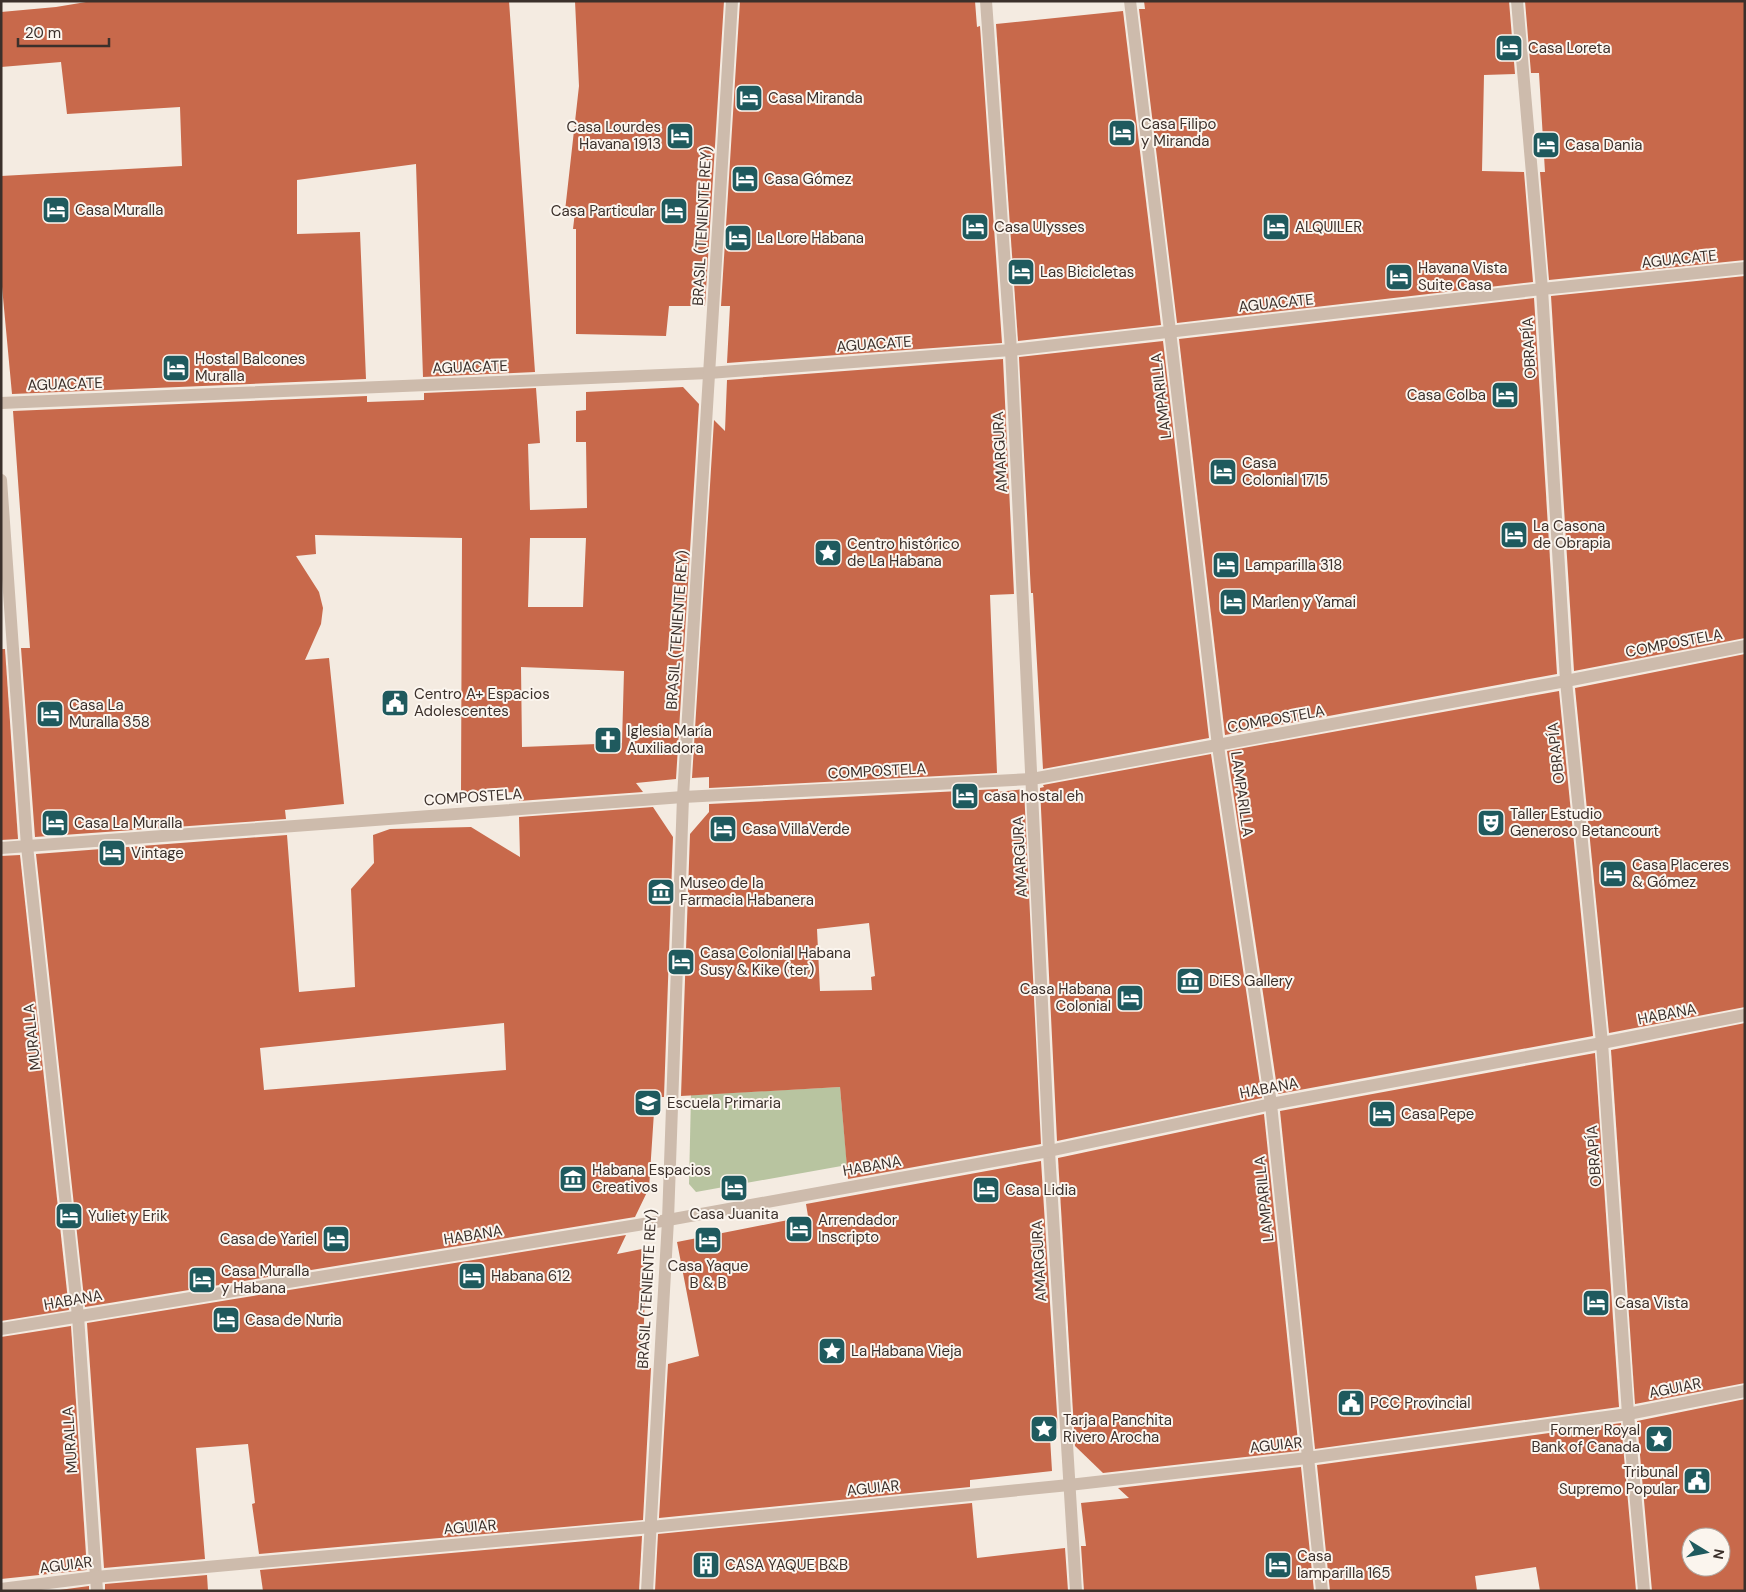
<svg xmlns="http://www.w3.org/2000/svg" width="1746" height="1592" font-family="'DM Sans',sans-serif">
	<rect width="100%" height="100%" fill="#f4ebe1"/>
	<polygon fill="#b8c4a0" points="840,1087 847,1165 696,1192 689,1184 691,1095"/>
	<g fill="#c8694b" fill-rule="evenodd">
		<polygon points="92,1 509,1 535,372 423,377 416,164 297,180 297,234 360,232 366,379 12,394 1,276 1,176 182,166 180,107 67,114 61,62 1,67 1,12 56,7"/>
		<polygon points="575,1 724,1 705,306 669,306 666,336 576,334 576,229 573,229 575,212 565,211 579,86"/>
		<polygon points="740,1 975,1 977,27 980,26 1002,343 727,363 730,306 721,306"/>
		<polygon points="1144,1 1509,1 1515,74 1484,75 1482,171 1524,172 1533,282 1177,323 1139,9 1145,9"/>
		<polygon points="1525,1 1745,1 1745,260 1549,280 1540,172 1545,172 1539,73 1531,73"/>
		<polygon points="1123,11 1161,325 1018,341 996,24"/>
		<polygon points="1745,276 1745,638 1574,671 1551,296"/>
		<polygon points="1534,298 1557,674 1225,735 1179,339"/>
		<polygon points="1163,341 1209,738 1043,769 1033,593 1031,593 1019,357"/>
		<polygon points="1003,359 1014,594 990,595 997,773 709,788 709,777 692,778 714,420 725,431 727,380"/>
		<path d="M683,387l16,17 -23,375 -40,4 7,9 -124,9v-9l-58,1 1,-255 -147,-3 1,19 -20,2 23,36 4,16 -2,16 -16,36 24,-2 15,146 -59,6 1,9 -251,18 -14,-189h9l-17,-237 354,-15v6l57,-2v-7l112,-5 4,55 -12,1 2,66 57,-2 -1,-66h-10v-31l10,-1v-18zM530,538h56l-3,69h-55zM521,667l103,4 -2,72 -100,4z"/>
		<polygon points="1,649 5,649 18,839 1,840"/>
		<polygon points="1745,654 1745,1007 1609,1033 1575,688"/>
		<polygon points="1559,691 1593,1036 1278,1094 1227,751"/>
		<polygon points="1211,754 1262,1098 1057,1141 1040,788 1044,787 1043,785"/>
		<path d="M998,789v3l26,-3 17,355 -193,35 -8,-92 -159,9 9,-262 19,-22v-8zM869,923l6,53 -4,1 1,13 -52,1 -3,-62z"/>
		<path d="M653,807l20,30 -9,260h-9l-6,91 -14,29 -550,90 -49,-453 251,-19 12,157 56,-5 -4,-98 23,-26 -1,-28 17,-6 81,-2 49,30 -1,-40zM504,1023l2,47 -242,20 -4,-42z"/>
		<polygon points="20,855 69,1310 1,1321 1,856"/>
		<polygon points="1745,1023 1745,1383 1635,1404 1611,1050"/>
		<polygon points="1595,1053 1619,1407 1315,1449 1280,1111"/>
		<polygon points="1264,1114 1299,1451 1103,1473 1075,1446 1058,1158"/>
		<polygon points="1041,1161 1058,1429 1049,1421 1052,1471 970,1480 970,1487 659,1518 668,1364 699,1356 677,1242 808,1216 806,1204"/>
		<polygon points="626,1235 617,1254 647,1248 642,1370 651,1368 643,1520 259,1554 252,1504 255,1503 248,1444 196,1448 205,1559 104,1568 87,1323"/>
		<polygon points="71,1326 87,1570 1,1579 1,1337"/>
		<path d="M1745,1399v192h-93l-15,-170zM1691,1537h30v30h-30z"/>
		<polygon points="1621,1423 1636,1591 1540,1591 1536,1567 1475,1576 1477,1591 1330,1591 1317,1465"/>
		<polygon points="1301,1467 1314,1591 1084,1591 1081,1546 1086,1546 1081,1503 1129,1498 1118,1488"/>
		<polygon points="972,1503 977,1558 1065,1548 1068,1591 655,1591 658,1534"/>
		<polygon points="642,1536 639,1591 263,1591 260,1570"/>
		<polygon points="207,1575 208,1591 105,1591 105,1584"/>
		<polygon points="89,1586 89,1591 52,1591"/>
	</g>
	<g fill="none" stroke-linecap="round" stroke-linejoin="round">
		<g stroke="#cdbbac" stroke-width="12">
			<polyline points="986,1 1011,350 1049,1151 1076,1591"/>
			<polyline points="1130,1 1170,331 1218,746 1271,1104 1322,1591"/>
			<polyline points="1517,1 1542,289 1566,681 1602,1043 1628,1414 1644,1591"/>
			<polyline points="1,403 709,373 1011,350 1542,289 1745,268"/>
			<polyline points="1,480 27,846 78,1316 97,1591"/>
			<polyline points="1,848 683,797 1032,779 1566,681 1745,646"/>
			<polyline points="1,1329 668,1220 1049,1151 1271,1104 1602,1043 1745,1015"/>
			<polyline points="1,1589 96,1577 651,1527 1069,1485 1307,1458 1628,1414 1745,1391"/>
			<polyline points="647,1591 668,1220 683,797 732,1"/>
		</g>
	</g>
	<defs>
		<symbol id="hotel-square" viewBox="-11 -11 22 22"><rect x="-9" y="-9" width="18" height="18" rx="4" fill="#1f5a5e" stroke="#fbf5ee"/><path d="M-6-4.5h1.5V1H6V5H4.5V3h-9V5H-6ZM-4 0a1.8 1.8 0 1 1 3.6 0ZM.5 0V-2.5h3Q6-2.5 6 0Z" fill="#fff"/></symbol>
		<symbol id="sight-square" viewBox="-11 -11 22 22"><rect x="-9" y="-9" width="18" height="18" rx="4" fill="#1f5a5e" stroke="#fbf5ee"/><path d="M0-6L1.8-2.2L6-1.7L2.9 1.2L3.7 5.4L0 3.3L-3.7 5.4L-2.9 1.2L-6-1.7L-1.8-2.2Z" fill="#fff"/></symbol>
		<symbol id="civic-square" viewBox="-11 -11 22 22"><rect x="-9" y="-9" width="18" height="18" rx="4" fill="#1f5a5e" stroke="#fbf5ee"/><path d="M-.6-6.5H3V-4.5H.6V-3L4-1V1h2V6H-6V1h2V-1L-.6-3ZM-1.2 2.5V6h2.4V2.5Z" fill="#fff"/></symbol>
		<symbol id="church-square" viewBox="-11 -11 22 22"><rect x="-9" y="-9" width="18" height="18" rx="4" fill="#1f5a5e" stroke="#fbf5ee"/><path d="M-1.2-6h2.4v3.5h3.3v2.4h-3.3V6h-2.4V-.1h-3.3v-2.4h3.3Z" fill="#fff"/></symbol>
		<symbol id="theatre-square" viewBox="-11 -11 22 22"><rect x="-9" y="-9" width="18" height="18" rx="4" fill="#1f5a5e" stroke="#fbf5ee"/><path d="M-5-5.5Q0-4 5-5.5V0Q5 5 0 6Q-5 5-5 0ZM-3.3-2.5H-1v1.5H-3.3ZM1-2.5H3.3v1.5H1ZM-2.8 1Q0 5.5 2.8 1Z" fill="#fff"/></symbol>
		<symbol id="museum-square" viewBox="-11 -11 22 22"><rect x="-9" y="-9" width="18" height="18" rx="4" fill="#1f5a5e" stroke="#fbf5ee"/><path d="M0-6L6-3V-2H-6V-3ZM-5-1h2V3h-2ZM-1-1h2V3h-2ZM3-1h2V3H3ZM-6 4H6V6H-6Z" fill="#fff"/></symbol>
		<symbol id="school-square" viewBox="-11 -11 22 22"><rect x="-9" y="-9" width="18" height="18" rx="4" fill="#1f5a5e" stroke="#fbf5ee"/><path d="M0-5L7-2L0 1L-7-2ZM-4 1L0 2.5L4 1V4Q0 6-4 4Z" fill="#fff"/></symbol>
		<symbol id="building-square" viewBox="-11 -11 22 22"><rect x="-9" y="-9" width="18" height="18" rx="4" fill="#1f5a5e" stroke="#fbf5ee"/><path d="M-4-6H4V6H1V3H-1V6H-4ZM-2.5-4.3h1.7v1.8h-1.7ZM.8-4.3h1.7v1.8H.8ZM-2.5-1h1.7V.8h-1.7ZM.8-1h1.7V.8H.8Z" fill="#fff"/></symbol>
	</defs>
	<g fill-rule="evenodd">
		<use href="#hotel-square" x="1493" y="32" width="32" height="32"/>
		<use href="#hotel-square" x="733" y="82" width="32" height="32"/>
		<use href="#hotel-square" x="1106" y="117" width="32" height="32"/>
		<use href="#hotel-square" x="664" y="120" width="32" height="32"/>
		<use href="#hotel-square" x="1530" y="129" width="32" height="32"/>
		<use href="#hotel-square" x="729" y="163" width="32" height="32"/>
		<use href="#hotel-square" x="40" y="194" width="32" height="32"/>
		<use href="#hotel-square" x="658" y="195" width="32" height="32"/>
		<use href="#hotel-square" x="959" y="211" width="32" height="32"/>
		<use href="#hotel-square" x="1260" y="211" width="32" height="32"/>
		<use href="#hotel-square" x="722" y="222" width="32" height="32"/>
		<use href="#hotel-square" x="1005" y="256" width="32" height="32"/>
		<use href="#hotel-square" x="1383" y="261" width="32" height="32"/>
		<use href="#hotel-square" x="160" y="352" width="32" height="32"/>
		<use href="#hotel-square" x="1489" y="379" width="32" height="32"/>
		<use href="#hotel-square" x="1207" y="456" width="32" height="32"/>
		<use href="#hotel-square" x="1498" y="519" width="32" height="32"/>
		<use href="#sight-square" x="812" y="537" width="32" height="32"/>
		<use href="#hotel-square" x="1210" y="549" width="32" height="32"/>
		<use href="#hotel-square" x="1217" y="586" width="32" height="32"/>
		<use href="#civic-square" x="379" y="687" width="32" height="32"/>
		<use href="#hotel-square" x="34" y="698" width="32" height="32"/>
		<use href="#church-square" x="592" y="724" width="32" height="32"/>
		<use href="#hotel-square" x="949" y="780" width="32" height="32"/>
		<use href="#hotel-square" x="39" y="807" width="32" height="32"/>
		<use href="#theatre-square" x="1475" y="807" width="32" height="32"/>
		<use href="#hotel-square" x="707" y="813" width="32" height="32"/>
		<use href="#hotel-square" x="96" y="837" width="32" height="32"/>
		<use href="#hotel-square" x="1597" y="858" width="32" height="32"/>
		<use href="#museum-square" x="645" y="876" width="32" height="32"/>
		<use href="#hotel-square" x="665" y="946" width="32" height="32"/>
		<use href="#museum-square" x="1174" y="965" width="32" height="32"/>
		<use href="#hotel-square" x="1114" y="982" width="32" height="32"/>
		<use href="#school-square" x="632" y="1087" width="32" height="32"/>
		<use href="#hotel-square" x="1366" y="1098" width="32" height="32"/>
		<use href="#museum-square" x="557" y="1163" width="32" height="32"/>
		<use href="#hotel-square" x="718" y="1172" width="32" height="32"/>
		<use href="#hotel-square" x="970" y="1174" width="32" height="32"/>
		<use href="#hotel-square" x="53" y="1200" width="32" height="32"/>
		<use href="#hotel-square" x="783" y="1213" width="32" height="32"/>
		<use href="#hotel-square" x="320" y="1223" width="32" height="32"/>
		<use href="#hotel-square" x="692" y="1224" width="32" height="32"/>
		<use href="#hotel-square" x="456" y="1260" width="32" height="32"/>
		<use href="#hotel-square" x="186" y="1264" width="32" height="32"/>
		<use href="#hotel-square" x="1580" y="1287" width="32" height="32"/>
		<use href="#hotel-square" x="210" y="1304" width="32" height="32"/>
		<use href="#sight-square" x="816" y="1335" width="32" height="32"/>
		<use href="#civic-square" x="1335" y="1387" width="32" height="32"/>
		<use href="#sight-square" x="1028" y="1413" width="32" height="32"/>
		<use href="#sight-square" x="1643" y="1423" width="32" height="32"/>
		<use href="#civic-square" x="1681" y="1465" width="32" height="32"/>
		<use href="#building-square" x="690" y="1549" width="32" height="32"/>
		<use href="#hotel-square" x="1262" y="1549" width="32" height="32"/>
	</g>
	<g text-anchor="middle" stroke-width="4" stroke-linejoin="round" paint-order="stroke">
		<g font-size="15" fill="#3b302b" stroke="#fbf5ee" text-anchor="start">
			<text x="1528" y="53">Casa Loreta</text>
			<text x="768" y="103">Casa Miranda</text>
			<text x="1141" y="129">Casa Filipo<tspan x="1141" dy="17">y Miranda</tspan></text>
			<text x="661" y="132" text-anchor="end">Casa Lourdes<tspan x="661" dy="17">Havana 1913</tspan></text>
			<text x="1565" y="150">Casa Dania</text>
			<text x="764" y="184">Casa Gómez</text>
			<text x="75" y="215">Casa Muralla</text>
			<text x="655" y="216" text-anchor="end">Casa Particular</text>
			<text x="994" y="232">Casa Ulysses</text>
			<text x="1295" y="232">ALQUILER</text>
			<text x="757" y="243">La Lore Habana</text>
			<text x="1418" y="273">Havana Vista<tspan x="1418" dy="17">Suite Casa</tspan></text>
			<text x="1040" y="277">Las Bicicletas</text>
			<text x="195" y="364">Hostal Balcones<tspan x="195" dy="17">Muralla</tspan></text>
			<text x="1486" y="400" text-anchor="end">Casa Colba</text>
			<text x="1242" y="468">Casa<tspan x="1242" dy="17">Colonial 1715</tspan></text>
			<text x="1533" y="531">La Casona<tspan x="1533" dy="17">de Obrapia</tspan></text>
			<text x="847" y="549">Centro histórico<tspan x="847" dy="17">de La Habana</tspan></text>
			<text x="1245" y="570">Lamparilla 318</text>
			<text x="1252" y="607">Marlen y Yamai</text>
			<text x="414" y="699">Centro A+ Espacios<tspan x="414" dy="17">Adolescentes</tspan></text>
			<text x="69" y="710">Casa La<tspan x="69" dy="17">Muralla 358</tspan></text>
			<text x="627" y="736">Iglesia María<tspan x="627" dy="17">Auxiliadora</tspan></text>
			<text x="984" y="801">casa hostal eh</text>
			<text x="1510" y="819">Taller Estudio<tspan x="1510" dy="17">Generoso Betancourt</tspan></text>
			<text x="74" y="828">Casa La Muralla</text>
			<text x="742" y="834">Casa VillaVerde</text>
			<text x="131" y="858">Vintage</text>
			<text x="1632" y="870">Casa Placeres<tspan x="1632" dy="17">&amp; Gómez</tspan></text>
			<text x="680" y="888">Museo de la<tspan x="680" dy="17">Farmacia Habanera</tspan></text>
			<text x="700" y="958">Casa Colonial Habana<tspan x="700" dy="17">Susy &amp; Kike (ter)</tspan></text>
			<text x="1209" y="986">DiES Gallery</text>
			<text x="1111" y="994" text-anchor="end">Casa Habana<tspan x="1111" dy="17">Colonial</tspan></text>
			<text x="667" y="1108">Escuela Primaria</text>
			<text x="1401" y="1119">Casa Pepe</text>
			<text x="592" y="1175">Habana Espacios<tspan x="592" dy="17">Creativos</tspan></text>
			<text x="1005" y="1195">Casa Lidia</text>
			<text x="734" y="1219" text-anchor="middle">Casa Juanita</text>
			<text x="88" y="1221">Yuliet y Erik</text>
			<text x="818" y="1225">Arrendador<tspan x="818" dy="17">Inscripto</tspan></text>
			<text x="317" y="1244" text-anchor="end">Casa de Yariel</text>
			<text x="708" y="1271" text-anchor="middle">Casa Yaque<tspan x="708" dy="17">B &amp; B</tspan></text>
			<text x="221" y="1276">Casa Muralla<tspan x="221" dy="17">y Habana</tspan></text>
			<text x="491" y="1281">Habana 612</text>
			<text x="1615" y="1308">Casa Vista</text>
			<text x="245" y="1325">Casa de Nuria</text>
			<text x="851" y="1356">La Habana Vieja</text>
			<text x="1370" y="1408">PCC Provincial</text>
			<text x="1063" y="1425">Tarja a Panchita<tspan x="1063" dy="17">Rivero Arocha</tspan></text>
			<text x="1640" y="1435" text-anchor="end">Former Royal<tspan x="1640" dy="17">Bank of Canada</tspan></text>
			<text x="1678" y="1477" text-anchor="end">Tribunal<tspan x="1678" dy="17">Supremo Popular</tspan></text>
			<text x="1297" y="1561">Casa<tspan x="1297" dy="17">lamparilla 165</tspan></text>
			<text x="725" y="1570">CASA YAQUE B&amp;B</text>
		</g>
		<g font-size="15" fill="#3b302b" stroke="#fbf5ee">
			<text transform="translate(702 226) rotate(-87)" y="5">BRASIL (TENIENTE REY)</text>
			<text transform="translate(1679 259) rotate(-6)" y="5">AGUACATE</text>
			<text transform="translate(1276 303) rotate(-6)" y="5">AGUACATE</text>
			<text transform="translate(874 344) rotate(-4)" y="5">AGUACATE</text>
			<text transform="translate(1529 348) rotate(-93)" y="5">OBRAPÍA</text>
			<text transform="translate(470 367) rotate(-2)" y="5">AGUACATE</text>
			<text transform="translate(65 384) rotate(-2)" y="5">AGUACATE</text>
			<text transform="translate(1161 396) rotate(-97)" y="5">LAMPARILLA</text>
			<text transform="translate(1000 452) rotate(-93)" y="5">AMARGURA</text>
			<text transform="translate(677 630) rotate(-86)" y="5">BRASIL (TENIENTE REY)</text>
			<text transform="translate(1674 643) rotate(-11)" y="5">COMPOSTELA</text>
			<text transform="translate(1276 719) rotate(-10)" y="5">COMPOSTELA</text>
			<text transform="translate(1556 753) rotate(-96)" y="5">OBRAPÍA</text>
			<text transform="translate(877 771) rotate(-3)" y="5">COMPOSTELA</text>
			<text transform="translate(1242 794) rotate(82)" y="5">LAMPARILLA</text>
			<text transform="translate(473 797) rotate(-4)" y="5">COMPOSTELA</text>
			<text transform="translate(1020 857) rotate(-93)" y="5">AMARGURA</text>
			<text transform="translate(1667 1014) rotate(-11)" y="5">HABANA</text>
			<text transform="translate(32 1037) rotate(-96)" y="5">MURALLA</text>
			<text transform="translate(1269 1088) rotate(-11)" y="5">HABANA</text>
			<text transform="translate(1594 1156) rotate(-94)" y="5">OBRAPÍA</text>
			<text transform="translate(872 1166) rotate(-10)" y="5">HABANA</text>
			<text transform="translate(1264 1199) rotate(-96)" y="5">LAMPARILLA</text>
			<text transform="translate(473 1235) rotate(-9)" y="5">HABANA</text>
			<text transform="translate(1039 1261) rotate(-93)" y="5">AMARGURA</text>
			<text transform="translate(647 1289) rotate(-87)" y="5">BRASIL (TENIENTE REY)</text>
			<text transform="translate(73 1300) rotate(-10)" y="5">HABANA</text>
			<text transform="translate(1675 1388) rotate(-11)" y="5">AGUIAR</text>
			<text transform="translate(70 1440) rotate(-94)" y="5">MURALLA</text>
			<text transform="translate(1276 1445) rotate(-6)" y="5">AGUIAR</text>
			<text transform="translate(873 1488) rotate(-6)" y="5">AGUIAR</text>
			<text transform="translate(470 1527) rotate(-5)" y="5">AGUIAR</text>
			<text transform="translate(66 1565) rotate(-7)" y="5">AGUIAR</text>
		</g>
	</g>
	<rect width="1746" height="1592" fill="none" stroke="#3b302b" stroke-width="5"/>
	<g transform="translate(1706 1552) rotate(100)"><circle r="24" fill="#fbf5ee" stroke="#aea6a0"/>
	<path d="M0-4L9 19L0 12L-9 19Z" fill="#1f5a5e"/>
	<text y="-8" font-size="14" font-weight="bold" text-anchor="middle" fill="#3b302b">N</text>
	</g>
	<path d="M18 38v8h91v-8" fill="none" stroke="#3b302b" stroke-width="2.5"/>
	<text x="25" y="38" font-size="15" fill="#3b302b" stroke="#fbf5ee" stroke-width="4" paint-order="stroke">20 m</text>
</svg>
